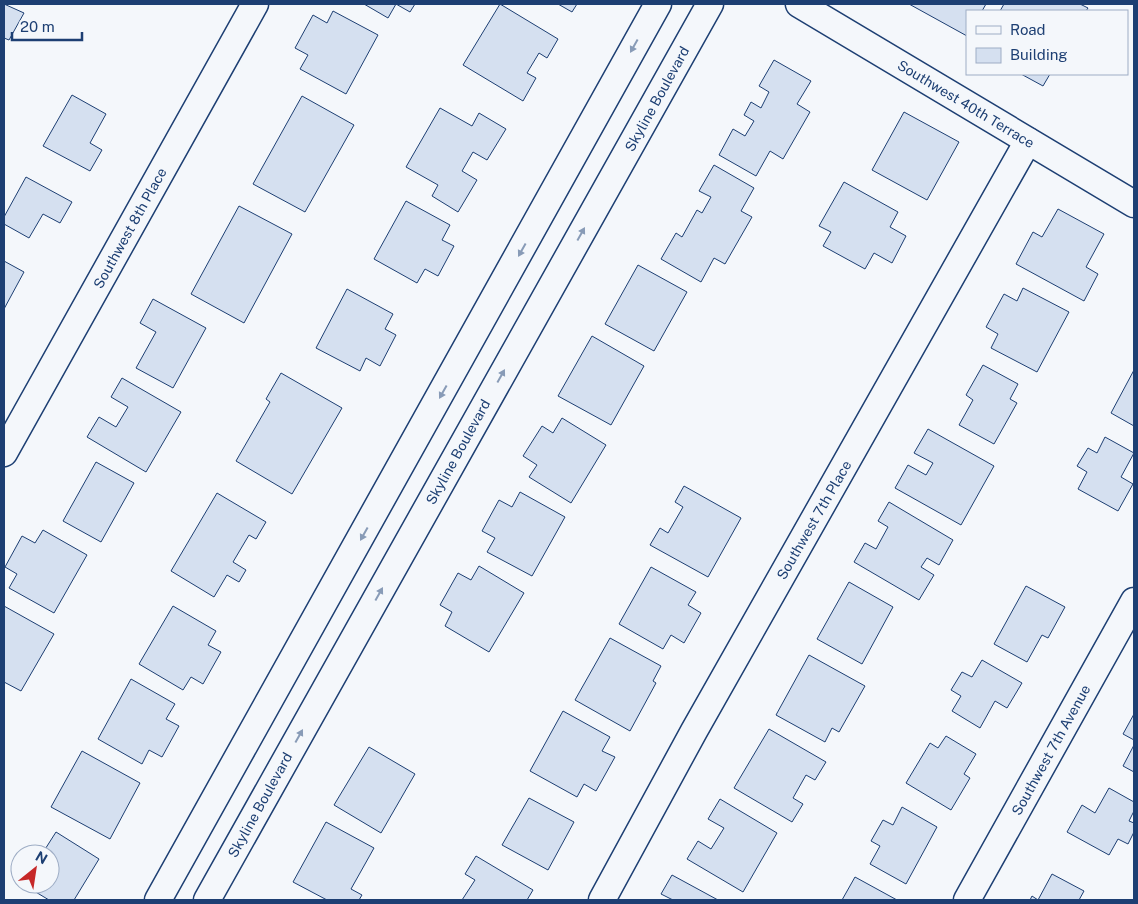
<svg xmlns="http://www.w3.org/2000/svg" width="1138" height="904" font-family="'Public Sans',sans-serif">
	<rect width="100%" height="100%" fill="#f4f7fb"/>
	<g fill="#d5e0f0" stroke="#1d3f73">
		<polygon points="4,4 24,13 9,40 4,38"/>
		<polygon points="364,4 415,4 410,12 396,4 388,18"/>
		<polygon points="500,4 558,39 547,58 539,53 527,73 536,78 523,101 463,65"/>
		<polygon points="558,4 577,4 572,12"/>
		<polygon points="909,4 986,4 982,11 967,11 967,36"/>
		<polygon points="1004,4 1080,4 1088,8 1086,11 1000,11"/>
		<polygon points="333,11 378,35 346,94 300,69 308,55 295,48 313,15 327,23"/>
		<polygon points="774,60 811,81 797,104 810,112 783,159 770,151 756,176 719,155 733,129 745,136 754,121 744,115 751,102 761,108 769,92 759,86"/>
		<polygon points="1021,74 1050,74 1043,86"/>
		<polygon points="72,95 106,114 90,143 102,150 90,171 43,146"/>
		<polygon points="302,96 354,125 305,212 253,184"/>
		<polygon points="440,108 472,126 479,113 506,129 487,160 473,152 462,171 477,180 458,212 432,196 438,185 406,167"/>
		<polygon points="904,112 959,142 927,200 872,170"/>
		<polygon points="714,165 754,188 741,211 752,217 725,264 714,258 701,282 661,259 676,233 682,237 697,210 702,213 711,197 699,191"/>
		<polygon points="26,177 72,202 60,223 43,214 29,238 4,224 4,217"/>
		<polygon points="844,182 898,212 890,227 906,236 892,263 874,253 865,269 823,246 831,232 819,226"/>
		<polygon points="406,201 450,225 442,240 454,246 438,276 425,269 417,283 374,259"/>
		<polygon points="239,206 292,234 244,323 191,294"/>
		<polygon points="1058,209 1104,234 1086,267 1098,274 1084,301 1016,264 1033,232 1042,237"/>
		<polygon points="4,261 24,272 4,309"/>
		<polygon points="638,265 687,292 654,351 605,324"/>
		<polygon points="1023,288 1069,312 1037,372 991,348 998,334 986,327 1004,294 1017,301"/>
		<polygon points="347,289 393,314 385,329 396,335 380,366 366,358 360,371 316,348"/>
		<polygon points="153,299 206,328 173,388 136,368 156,332 140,323"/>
		<polygon points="592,336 644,366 611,425 558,396"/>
		<polygon points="983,365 1018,384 1010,399 1017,403 994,444 959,425 973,400 966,395"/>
		<polygon points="1134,370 1134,426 1111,413"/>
		<polygon points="281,373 342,408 292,494 236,461 270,402 266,399"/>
		<polygon points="122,378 181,412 146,472 87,437 99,417 116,427 128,407 111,397"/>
		<polygon points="562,418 606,445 571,503 529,477 537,465 523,456 542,426 553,433"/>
		<polygon points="928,429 994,466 961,525 895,488 908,465 926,475 933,463 914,453"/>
		<polygon points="1105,437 1134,453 1121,477 1133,484 1118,511 1078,489 1087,472 1077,466 1088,448 1097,453"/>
		<polygon points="96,462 134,483 101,542 63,521"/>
		<polygon points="684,486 741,518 708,577 650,545 660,528 668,533 683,507 675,502"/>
		<polygon points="520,492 565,517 532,576 487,552 495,538 482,531 499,500 512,507"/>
		<polygon points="217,493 266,522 256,539 249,535 233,562 246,570 239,582 227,575 214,597 171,571"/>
		<polygon points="889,502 953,540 939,565 927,558 921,567 934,575 919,600 854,562 865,543 876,549 888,527 878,521"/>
		<polygon points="43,530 87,555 54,613 9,588 17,574 5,567 22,536 35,543"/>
		<polygon points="479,566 524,593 489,652 445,626 452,612 440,605 458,573 471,580"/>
		<polygon points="651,567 696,592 688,605 701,613 684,643 671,635 663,649 619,624"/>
		<polygon points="849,582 893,607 862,664 817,639"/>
		<polygon points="1026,586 1065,607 1048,638 1042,635 1027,662 994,644"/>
		<polygon points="4,606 54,634 21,691 4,682"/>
		<polygon points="173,606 216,631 208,645 221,652 203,684 191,677 183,690 139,664"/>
		<polygon points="610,638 661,666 653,681 656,683 630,731 575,700"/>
		<polygon points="809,655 865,686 839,732 832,728 825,742 776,715"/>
		<polygon points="982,660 1022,683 1007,708 995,701 980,728 952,711 961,696 951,690 962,672 972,677"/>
		<polygon points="131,679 175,704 166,719 179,726 162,757 149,750 142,764 98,739"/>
		<polygon points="563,711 610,737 602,751 615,757 596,791 584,784 577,797 530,771"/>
		<polygon points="1134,714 1134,740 1123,734"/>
		<polygon points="769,729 826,762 815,780 806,775 793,798 803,804 792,822 734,788"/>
		<polygon points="946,736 976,754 964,774 970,778 951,810 906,783 930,743 938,748"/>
		<polygon points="1134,745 1134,772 1123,766"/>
		<polygon points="369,747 415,774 381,833 334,805"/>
		<polygon points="82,751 140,783 110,839 51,807"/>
		<polygon points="1109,788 1134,802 1134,811 1129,821 1134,823 1134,832 1128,844 1118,839 1109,855 1067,832 1082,805 1095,813"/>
		<polygon points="529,798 574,822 548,870 502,845"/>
		<polygon points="720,799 777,833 743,892 687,859 698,841 711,849 724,828 708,819"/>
		<polygon points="902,807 937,827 906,884 870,864 880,846 871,841 883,820 893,825"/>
		<polygon points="326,822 374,848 351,889 362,895 359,900 327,900 293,882"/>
		<polygon points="56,832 99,859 74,900 49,900 24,885 50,884 50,854 42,854"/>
		<polygon points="476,856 533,890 527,900 462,900 475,880 465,874"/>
		<polygon points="1052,874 1084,891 1079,900 1030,900 1032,896 1038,900"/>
		<polygon points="672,875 718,900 673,900 661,894"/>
		<polygon points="855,877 897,900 842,900"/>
	</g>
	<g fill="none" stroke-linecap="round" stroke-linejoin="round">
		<defs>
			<g id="minor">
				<polyline points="799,4 1134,204"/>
				<polyline points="4,453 255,4"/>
				<polyline points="158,900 658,4"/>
				<polyline points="207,900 710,4"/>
				<polyline points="602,900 694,731 1028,141"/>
				<polyline points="967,900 1134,601"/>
			</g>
		</defs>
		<use href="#minor" stroke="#1d3f73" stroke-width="29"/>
		<use href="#minor" stroke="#f4f7fb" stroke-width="26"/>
	</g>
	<defs><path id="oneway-solid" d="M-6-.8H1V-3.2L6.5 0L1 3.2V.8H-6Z" transform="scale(1.25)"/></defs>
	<g fill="#889bb7">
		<use href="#oneway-solid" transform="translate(634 46) rotate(119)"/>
		<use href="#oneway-solid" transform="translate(581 234) rotate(-61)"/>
		<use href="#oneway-solid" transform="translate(522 250) rotate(119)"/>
		<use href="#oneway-solid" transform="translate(501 376) rotate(-61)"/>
		<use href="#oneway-solid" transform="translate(443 392) rotate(119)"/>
		<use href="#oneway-solid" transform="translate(364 534) rotate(119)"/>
		<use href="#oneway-solid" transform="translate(379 594) rotate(-61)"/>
		<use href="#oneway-solid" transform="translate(299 736) rotate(-61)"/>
	</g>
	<g text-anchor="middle" stroke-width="4" stroke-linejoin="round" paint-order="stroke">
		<g font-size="14" fill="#1d3f73" stroke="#f4f7fb">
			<text transform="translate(657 99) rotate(-61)" y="5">Skyline Boulevard</text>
			<text transform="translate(966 104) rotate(31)" y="5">Southwest 40th Terrace</text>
			<text transform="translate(130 228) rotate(-61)" y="5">Southwest 8th Place</text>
			<text transform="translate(458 452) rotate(-61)" y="5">Skyline Boulevard</text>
			<text transform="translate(814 520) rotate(-60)" y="5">Southwest 7th Place</text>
			<text transform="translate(1051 750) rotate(-61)" y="5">Southwest 7th Avenue</text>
			<text transform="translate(260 805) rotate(-61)" y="5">Skyline Boulevard</text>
		</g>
	</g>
	<rect width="1138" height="904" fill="none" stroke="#1d3f73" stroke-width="10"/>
	<rect x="966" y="10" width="162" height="65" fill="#f4f7fb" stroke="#9eadc5"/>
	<rect x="976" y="26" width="25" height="8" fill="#f4f7fb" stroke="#9eadc5"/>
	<text x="1010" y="35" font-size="15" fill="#1d3f73">Road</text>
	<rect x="976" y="48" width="25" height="15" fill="#d5e0f0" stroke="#9eadc5"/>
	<text x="1010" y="60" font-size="15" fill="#1d3f73">Building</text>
	<g transform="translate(35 869) rotate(30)"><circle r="24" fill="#f4f7fb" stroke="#9eadc5"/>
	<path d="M0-4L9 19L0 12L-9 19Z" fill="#c62828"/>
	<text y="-8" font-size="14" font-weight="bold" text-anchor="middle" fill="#1d3f73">N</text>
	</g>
	<path d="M12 32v8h70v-8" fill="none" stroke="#1d3f73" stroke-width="2.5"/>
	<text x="20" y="32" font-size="15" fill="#1d3f73" stroke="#f4f7fb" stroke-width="4" paint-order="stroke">20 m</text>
</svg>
